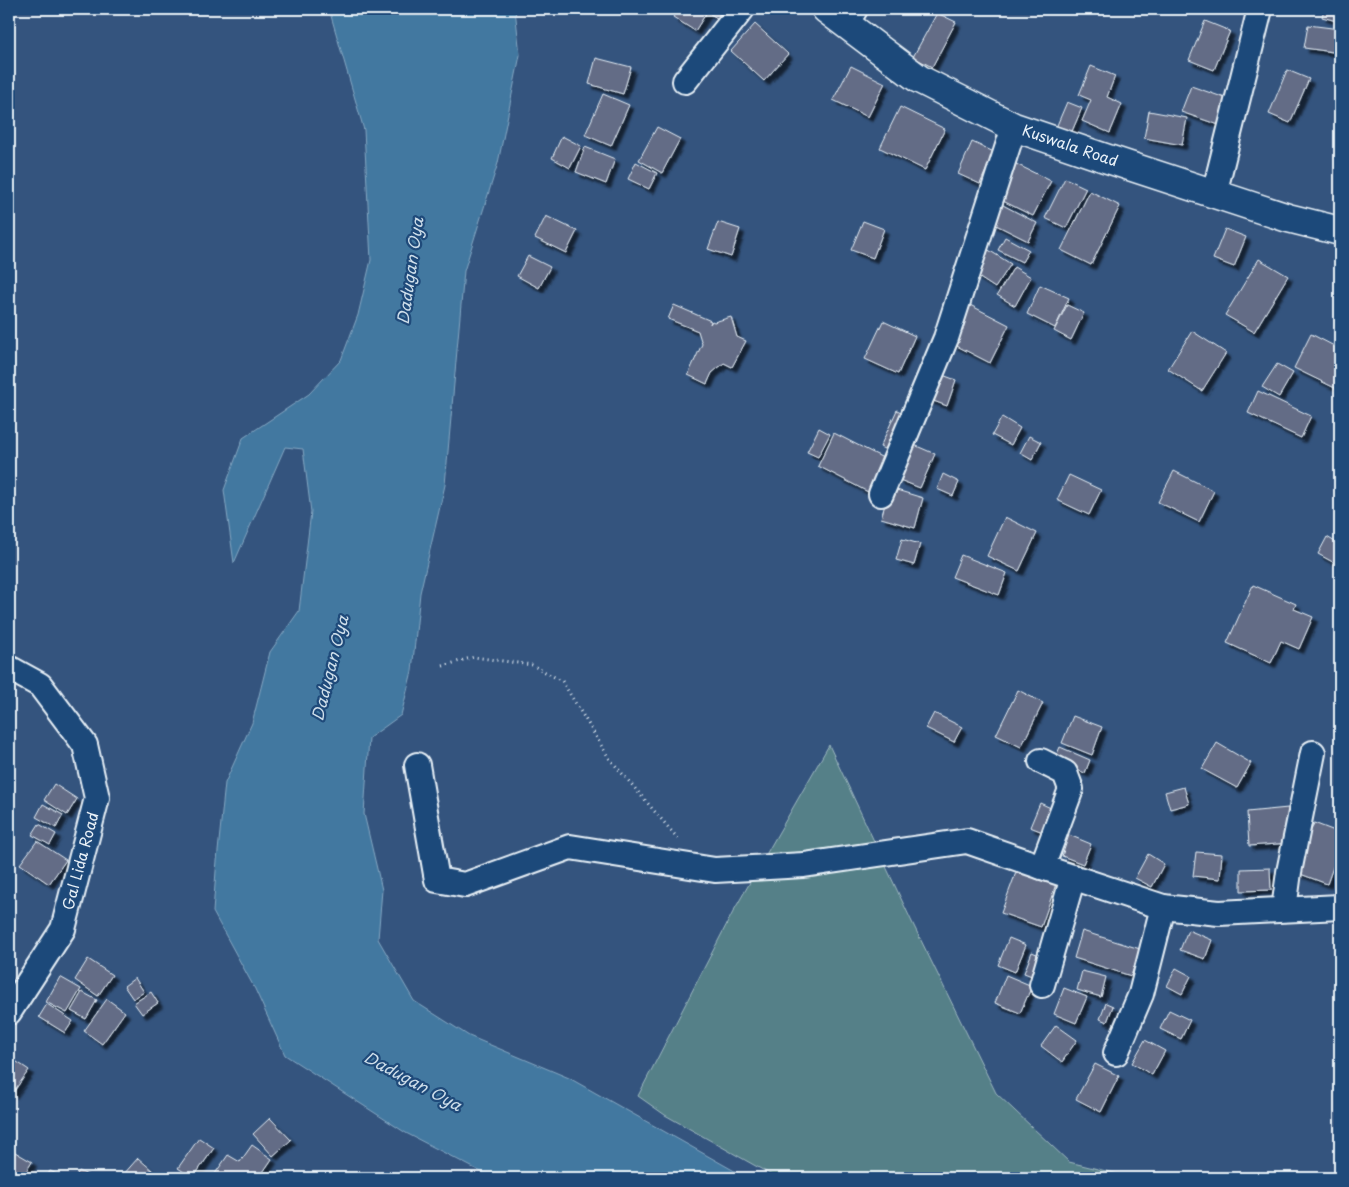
<svg xmlns="http://www.w3.org/2000/svg" width="1349" height="1187" font-family="'Playpen Sans',sans-serif">
	<defs>
		<filter id="shadow"><feDropShadow dx="4.5" dy="4.5" stdDeviation="1" flood-color="#0009"/></filter>
	</defs>
	<rect width="100%" height="100%" fill="#34547e"/>
	<filter id="ink" filterUnits="userSpaceOnUse"><feTurbulence type="fractalNoise" baseFrequency=".02" numOctaves="2"/><feDisplacementMap in="SourceGraphic" scale="10" xChannelSelector="R" yChannelSelector="G"/><feConvolveMatrix kernelMatrix="1 2 1 2 8 2 1 2 1" color-interpolation-filters="sRGB"/></filter>
	<g filter="url(#ink)">
		<polygon fill="#548088" stroke="#9eb8c0" points="829,745 911,920 996,1093 1069,1162 1135,1178 777,1178 665,1115 638,1096 733,912"/>
		<polygon fill="#4378a0" stroke="#85a8c3" points="329,9 515,9 520,55 498,163 464,271 445,485 420,593 412,671 401,715 369,738 364,814 382,890 378,939 414,1001 469,1036 569,1078 747,1178 493,1178 406,1133 285,1055 255,989 213,912 216,871 225,783 252,723 270,652 299,611 311,512 303,449 285,447 234,563 224,490 243,438 309,394 341,360 358,315 371,260 364,130"/>
		<g fill="#646c86" stroke="#e8f1f8" filter="url(#shadow)">
			<polygon points="678,9 723,9 717,18 707,12 695,31 673,17"/>
			<polygon points="1324,9 1340,9 1340,22 1322,17"/>
			<polygon points="937,13 956,22 932,67 913,57"/>
			<polygon points="1205,21 1230,31 1214,70 1189,60"/>
			<polygon points="755,24 788,54 764,81 731,51"/>
			<polygon points="1308,25 1340,29 1340,53 1304,48"/>
			<polygon points="596,58 631,67 623,94 589,84"/>
			<polygon points="851,66 885,83 868,117 833,100"/>
			<polygon points="1091,66 1115,76 1107,97 1122,104 1110,133 1082,121 1091,100 1079,95"/>
			<polygon points="1287,70 1309,79 1290,123 1269,114"/>
			<polygon points="1191,86 1228,99 1219,125 1181,112"/>
			<polygon points="603,94 629,105 611,146 585,135"/>
			<polygon points="1067,102 1082,108 1070,136 1055,130"/>
			<polygon points="900,107 945,129 925,170 880,148"/>
			<polygon points="1149,111 1187,118 1182,145 1144,138"/>
			<polygon points="657,127 680,139 662,173 639,160"/>
			<polygon points="562,136 581,146 570,168 552,158"/>
			<polygon points="972,142 994,152 980,184 958,174"/>
			<polygon points="585,147 615,159 606,184 576,172"/>
			<polygon points="636,162 657,173 649,189 628,179"/>
			<polygon points="1016,164 1051,181 1033,216 999,199"/>
			<polygon points="1065,178 1086,188 1066,228 1045,218"/>
			<polygon points="1090,191 1120,206 1091,265 1061,250"/>
			<polygon points="1001,204 1037,223 1028,241 992,223"/>
			<polygon points="546,216 577,231 566,253 535,238"/>
			<polygon points="863,221 884,229 873,258 851,250"/>
			<polygon points="718,222 740,229 731,257 708,249"/>
			<polygon points="1225,229 1246,237 1234,267 1213,259"/>
			<polygon points="1005,237 1029,250 1022,262 998,250"/>
			<polygon points="987,249 1011,264 995,288 972,273"/>
			<polygon points="528,256 550,267 539,288 517,276"/>
			<polygon points="1259,259 1288,276 1254,332 1225,315"/>
			<polygon points="1014,267 1031,277 1015,306 997,295"/>
			<polygon points="1040,285 1069,298 1055,328 1027,314"/>
			<polygon points="968,304 1009,325 990,363 949,342"/>
			<polygon points="674,305 711,321 710,324 712,321 714,322 731,317 737,337 746,341 732,367 724,363 712,373 707,384 688,375 702,344 698,331 668,319"/>
			<polygon points="1067,305 1084,313 1071,340 1054,331"/>
			<polygon points="883,321 915,336 898,374 865,359"/>
			<polygon points="1192,331 1226,353 1202,391 1168,369"/>
			<polygon points="1311,334 1340,349 1340,386 1339,390 1294,368"/>
			<polygon points="1277,364 1293,373 1279,397 1262,387"/>
			<polygon points="937,373 956,380 947,406 928,399"/>
			<polygon points="1258,391 1311,416 1301,438 1248,413"/>
			<polygon points="897,410 909,416 892,453 880,447"/>
			<polygon points="1002,417 1020,428 1011,445 992,435"/>
			<polygon points="819,428 830,434 818,457 807,452"/>
			<polygon points="834,433 887,460 870,493 818,466"/>
			<polygon points="1029,436 1041,442 1032,460 1020,453"/>
			<polygon points="912,444 935,454 920,488 897,479"/>
			<polygon points="1174,471 1214,491 1199,522 1158,502"/>
			<polygon points="943,474 959,482 953,496 937,489"/>
			<polygon points="1069,475 1101,490 1089,515 1057,500"/>
			<polygon points="890,488 923,498 915,528 881,518"/>
			<polygon points="1005,517 1037,533 1019,571 987,556"/>
			<polygon points="1327,537 1340,545 1340,566 1318,554"/>
			<polygon points="902,539 920,544 914,565 896,560"/>
			<polygon points="961,555 1007,573 999,595 952,577"/>
			<polygon points="1253,585 1296,604 1294,609 1313,617 1299,649 1281,641 1271,663 1227,643"/>
			<polygon points="1018,690 1043,703 1021,747 996,735"/>
			<polygon points="934,713 962,727 954,742 926,728"/>
			<polygon points="1073,716 1102,727 1092,755 1062,743"/>
			<polygon points="1217,743 1251,763 1237,788 1202,769"/>
			<polygon points="1060,747 1090,760 1085,773 1054,761"/>
			<polygon points="54,784 77,799 67,815 44,800"/>
			<polygon points="1184,787 1189,804 1170,809 1165,792"/>
			<polygon points="1040,803 1057,811 1048,834 1030,827"/>
			<polygon points="43,804 63,815 56,828 36,817"/>
			<polygon points="1288,808 1291,843 1249,846 1247,812"/>
			<polygon points="1314,823 1340,833 1340,848 1327,884 1295,872"/>
			<polygon points="39,824 56,834 50,845 32,835"/>
			<polygon points="1069,835 1091,844 1083,864 1062,856"/>
			<polygon points="37,841 66,860 49,884 20,864"/>
			<polygon points="1196,852 1222,854 1220,879 1193,876"/>
			<polygon points="1148,854 1164,864 1152,887 1135,878"/>
			<polygon points="1018,867 1057,881 1041,927 1001,913"/>
			<polygon points="1270,868 1271,890 1241,891 1241,869"/>
			<polygon points="1188,930 1212,940 1205,959 1180,950"/>
			<polygon points="1082,931 1140,949 1131,976 1074,958"/>
			<polygon points="1009,938 1026,945 1015,972 998,965"/>
			<polygon points="1032,952 1044,957 1037,978 1024,973"/>
			<polygon points="88,959 112,975 98,996 75,980"/>
			<polygon points="1176,968 1191,976 1182,994 1167,986"/>
			<polygon points="1082,971 1106,977 1101,997 1077,990"/>
			<polygon points="1006,975 1032,986 1020,1013 995,1003"/>
			<polygon points="60,977 81,989 67,1013 46,1002"/>
			<polygon points="135,978 144,992 133,999 124,986"/>
			<polygon points="1064,988 1087,997 1076,1023 1054,1014"/>
			<polygon points="82,992 97,1000 86,1019 71,1011"/>
			<polygon points="151,992 158,1003 142,1014 134,1003"/>
			<polygon points="107,999 125,1012 102,1044 84,1031"/>
			<polygon points="1106,1003 1113,1006 1107,1022 1100,1019"/>
			<polygon points="47,1004 73,1021 65,1033 39,1017"/>
			<polygon points="1169,1010 1190,1020 1181,1039 1160,1029"/>
			<polygon points="1056,1025 1077,1040 1062,1062 1041,1046"/>
			<polygon points="1145,1040 1165,1051 1152,1075 1132,1063"/>
			<polygon points="14,1060 29,1070 12,1094 9,1092 9,1067"/>
			<polygon points="1095,1064 1119,1076 1101,1112 1076,1099"/>
			<polygon points="270,1118 291,1140 273,1156 253,1134"/>
			<polygon points="199,1138 214,1148 193,1178 178,1168"/>
			<polygon points="252,1145 272,1159 259,1178 212,1178 228,1155 240,1162"/>
			<polygon points="15,1152 32,1162 22,1178 9,1178 9,1154 12,1156"/>
			<polygon points="138,1158 153,1171 147,1178 127,1178 123,1175"/>
			<polygon points="50,1171 65,1178 46,1178"/>
			<polygon points="79,1171 94,1178 75,1178"/>
		</g>
		<g fill="none" stroke-linecap="round" stroke-linejoin="round">
			<defs>
				<g id="minor">
					<polyline points="846,24 855,9"/>
					<polyline points="685,81 742,9"/>
					<polyline points="1214,194 1260,9"/>
					<polyline points="881,494 946,338 1014,127"/>
					<polyline points="9,668 40,685 85,745 97,798 63,929 9,1012"/>
					<polyline points="1041,761 1065,773 1071,789 1042,867"/>
					<polyline points="417,765 437,880 465,885 570,847 715,870 804,865 967,841 1042,867 1163,907 1219,913 1340,907"/>
					<polyline points="1284,909 1289,872 1313,753"/>
					<polyline points="1042,985 1073,877"/>
					<polyline points="1116,1053 1141,994 1163,907"/>
				</g>
				<g id="tertiary">
					<path id="s1" d="M826,9l93,70 95,48 91,31 183,60 52,13"/>
				</g>
			</defs>
			<use href="#minor" stroke="#e8f1f8" stroke-width="28"/>
			<use href="#tertiary" stroke="#e8f1f8" stroke-width="31"/>
			<polyline stroke="#e8f1f8" stroke-width="3" stroke-dasharray="1 4" stroke-linecap="butt" points="443,666 474,657 532,665 562,681 609,758 680,841"/>
			<use href="#minor" stroke="#1f4a7a" stroke-width="24"/>
			<use href="#tertiary" stroke="#1f4a7a" stroke-width="28"/>
		</g>
	</g>
	<g text-anchor="middle" stroke-width="4.5" stroke-linejoin="round" paint-order="stroke">
		<g font-size="15" fill="#e8f1f8" stroke="#1f4a7a">
			<text dy="5" stroke="none"><textPath href="#s1" startOffset="282">Kuswala Road</textPath></text>
			<text transform="translate(81 861) rotate(-75)" y="5">Gal Lida Road</text>
		</g>
		<g font-size="16" font-style="italic" fill="#cfdfeb" stroke="#1f4a7a">
			<text transform="translate(410 271) rotate(-82)" y="6">Dadugan Oya</text>
			<text transform="translate(330 668) rotate(-76)" y="6">Dadugan Oya</text>
			<text transform="translate(413 1081) rotate(28)" y="6">Dadugan Oya</text>
		</g>
	</g>
	<rect width="1349" height="1187" fill="none" stroke="#1f4a7a" stroke-width="30"/>
	<rect x="15" y="15" width="1319" height="1157" fill="none" stroke="#e8f1f8" stroke-width="2" filter="url(#ink)"/>
</svg>
